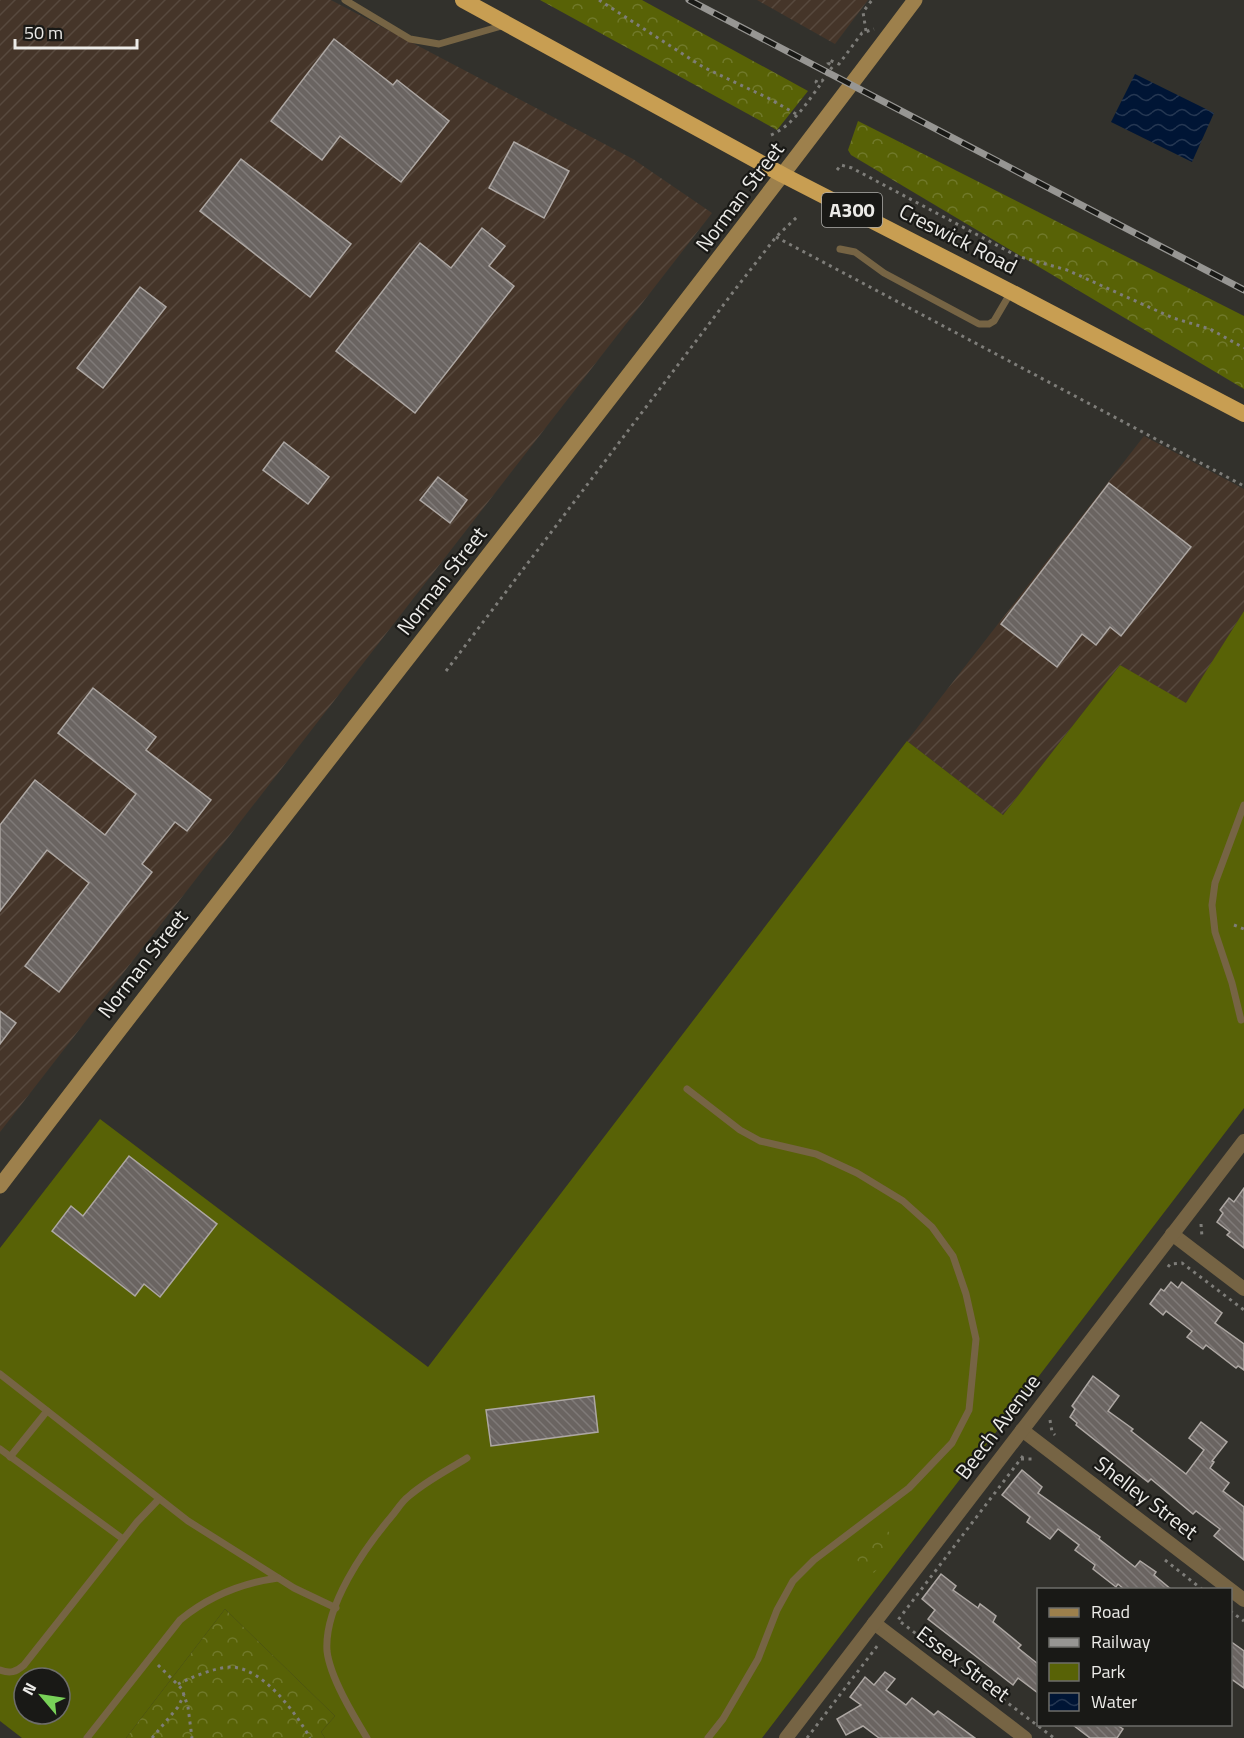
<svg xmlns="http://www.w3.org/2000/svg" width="1244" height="1738" font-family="'Titillium Web',sans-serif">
	<defs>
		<pattern id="industrial-furrows" width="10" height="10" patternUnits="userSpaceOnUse" patternTransform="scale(1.5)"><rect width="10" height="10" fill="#453529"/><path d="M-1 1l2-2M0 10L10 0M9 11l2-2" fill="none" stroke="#57493e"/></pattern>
		<pattern id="forest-crowns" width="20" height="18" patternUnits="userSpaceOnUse" patternTransform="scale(1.5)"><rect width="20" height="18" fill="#586206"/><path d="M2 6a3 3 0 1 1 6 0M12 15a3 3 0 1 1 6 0" fill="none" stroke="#70792a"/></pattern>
		<pattern id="water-waves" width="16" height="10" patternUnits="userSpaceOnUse" patternTransform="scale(1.5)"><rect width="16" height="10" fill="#001535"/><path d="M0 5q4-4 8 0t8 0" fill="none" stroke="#253752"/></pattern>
		<pattern id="building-back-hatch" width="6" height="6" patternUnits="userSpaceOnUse" patternTransform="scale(1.5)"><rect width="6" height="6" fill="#6a6461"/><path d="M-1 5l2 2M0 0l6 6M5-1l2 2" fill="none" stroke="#7f7a78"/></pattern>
	</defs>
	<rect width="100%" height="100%" fill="#32312c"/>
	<g fill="url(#industrial-furrows)">
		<polygon points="0,0 331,0 633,159 712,213 0,1132"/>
		<polygon points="757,0 868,0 835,44"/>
		<polygon points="1144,436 1244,489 1244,611 1186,704 1120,665 1003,815 907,741"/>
	</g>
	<path fill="#586206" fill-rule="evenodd" d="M1244,611v497l-482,630h-437l-4,-6 14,-16 -110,-107 -99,129h-104l-22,-17v-473l100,-129 328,248 479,-626 96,74 117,-150 66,38zM24,1678h36v36h-36z"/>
	<g fill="url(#forest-crowns)">
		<polygon points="540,0 642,0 808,91 777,130"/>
		<polygon points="858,121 1244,316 1244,389 851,155 848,150"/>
		<polygon points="881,1525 899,1541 874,1573 854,1558"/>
		<polygon points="225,1609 335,1716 321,1732 325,1738 126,1738"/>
	</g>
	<polygon fill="url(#water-waves)" points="1135,74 1214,113 1192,162 1111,122"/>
	<g fill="url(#building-back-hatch)" stroke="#ada7a3" stroke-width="1.5">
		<polygon points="334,39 393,85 397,80 449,121 401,182 340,136 322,160 271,121"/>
		<polygon points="514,142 569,171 544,218 489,188"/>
		<polygon points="241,159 351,244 310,297 200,211"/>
		<polygon points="482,228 505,246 489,266 514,286 415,413 336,351 420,243 451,268"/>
		<polygon points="140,287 166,307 103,388 77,368"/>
		<polygon points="284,442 329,477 308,504 263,470"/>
		<polygon points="438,477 467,500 450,523 420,500"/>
		<polygon points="1109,483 1191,547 1121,636 1110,627 1096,645 1082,634 1057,667 1001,624"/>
		<polygon points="93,688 156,737 146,750 211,800 187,831 175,822 142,864 152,872 59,992 25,966 89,883 47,850 0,911 0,825 35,780 105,835 136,794 58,733"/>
		<polygon points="0,1011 16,1023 0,1044"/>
		<polygon points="129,1156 217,1224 160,1297 144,1284 135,1296 52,1231 71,1206 83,1216"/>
		<polygon points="1244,1188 1244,1248 1227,1235 1230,1232 1217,1222 1223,1213 1220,1210 1229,1198 1234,1202"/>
		<polygon points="1171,1282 1178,1288 1182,1282 1222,1313 1215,1323 1244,1344 1244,1370 1238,1366 1236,1368 1206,1345 1203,1349 1187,1337 1192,1331 1166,1311 1163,1315 1150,1304 1161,1289 1164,1291"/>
		<polygon points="1093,1376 1119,1396 1108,1411 1133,1429 1131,1431 1186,1474 1204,1450 1189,1438 1201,1422 1227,1442 1212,1461 1214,1462 1210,1468 1229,1483 1223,1491 1244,1507 1244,1560 1214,1536 1220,1529 1196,1511 1193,1514 1151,1479 1148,1482 1076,1425 1077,1423 1070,1417 1075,1409 1072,1406"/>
		<polygon points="594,1396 598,1432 491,1446 486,1410"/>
		<polygon points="1022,1470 1042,1487 1038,1493 1100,1537 1099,1539 1135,1567 1140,1561 1156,1572 1154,1575 1172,1590 1125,1590 1118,1584 1116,1587 1093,1569 1095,1565 1075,1550 1079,1545 1058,1529 1050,1539 1027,1522 1030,1517 1002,1495"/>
		<polygon points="941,1574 956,1586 953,1590 978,1608 980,1604 996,1616 993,1622 1021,1645 1018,1648 1038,1664 1038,1693 1018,1678 1013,1685 928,1619 935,1610 922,1599"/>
		<polygon points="1230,1641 1244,1651 1244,1688 1230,1678"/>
		<polygon points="885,1672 895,1679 886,1690 906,1705 912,1698 934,1715 938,1711 975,1738 879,1738 863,1726 846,1735 837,1719 861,1705 850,1697 865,1677 874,1685"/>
		<polygon points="1073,1725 1117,1725 1123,1729 1117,1738 1090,1738"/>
	</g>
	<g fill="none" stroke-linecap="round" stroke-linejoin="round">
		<g stroke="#7e7d79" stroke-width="3" stroke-dasharray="3 4.5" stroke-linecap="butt">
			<polyline points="599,0 703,67 768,98 796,114"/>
			<polyline points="866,31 863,12 872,0"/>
			<path d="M771,135c21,-9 36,-32 49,-50l-4,-3 1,-2 5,1 11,-15 -5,-3 1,-3 10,4 23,-31 12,-4"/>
			<polyline points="837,170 841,165 852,168 1017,256 1067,270 1173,318 1210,329 1244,348"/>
			<polyline points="776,237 1244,486"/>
			<polyline points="446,671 737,287 776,237 798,216"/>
			<polyline points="1234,925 1244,929"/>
			<polyline points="1201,1224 1202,1237"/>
			<polyline points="1168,1267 1170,1264 1182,1263 1244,1310"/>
			<polyline points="1050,1420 1052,1432 1055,1435"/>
			<polyline points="1023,1456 898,1620 1054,1738"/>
			<polyline points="1021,1459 1033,1459"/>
			<polyline points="1165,1560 1203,1590"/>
			<polyline points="1230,1611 1244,1621"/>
			<polyline points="158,1665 182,1689 188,1707 192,1738"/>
			<path d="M178,1684c14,-7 38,-17 54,-17 32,2 64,46 78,71"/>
			<polyline points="152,1738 178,1707 184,1695"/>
			<polyline points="807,1738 878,1645"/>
		</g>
		<g stroke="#766444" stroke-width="7">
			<polyline points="345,0 410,39 439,44 505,25"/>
			<polyline points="840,249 855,252 884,273 979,324 989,324 994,321 1011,292"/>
			<polyline points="1241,1020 1232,983 1215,932 1212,905 1215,883 1244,805"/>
			<polyline points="687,1089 740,1130 760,1141 816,1154 857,1173 903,1201 932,1227 953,1256 966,1294 976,1339 969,1410 952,1443 909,1488 814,1560 793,1581 777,1610 758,1659 723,1719 708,1738"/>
			<polyline points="0,1374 188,1521 294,1588 336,1608"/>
			<polyline points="0,1449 123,1539"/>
			<polyline points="10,1457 47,1411"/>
			<path d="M0,1670c10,4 16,2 24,-5l113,-143 22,-23"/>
			<path d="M87,1738l93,-118c28,-23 62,-37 98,-42"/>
			<path d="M367,1738c-14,-23 -37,-61 -40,-87 -3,-45 37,-102 64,-134 6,-7 11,-16 18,-21 17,-15 39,-26 58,-38"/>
		</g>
		<g stroke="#766444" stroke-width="14">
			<polyline points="1172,1234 1244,1289"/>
			<polyline points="1022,1430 1244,1600"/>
			<polyline points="874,1623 1025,1738"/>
			<polyline points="786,1738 1244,1141"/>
		</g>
		<path stroke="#9d804c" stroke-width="15" d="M0,1186c302,-397 615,-787 915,-1186"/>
		<polyline stroke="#c89e52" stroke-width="16" points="463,0 783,175 1011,292 1244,414"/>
		<defs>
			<polyline id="rail" points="689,0 1244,290"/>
		</defs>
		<use href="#rail" stroke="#979693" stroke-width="7"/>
		<use href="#rail" stroke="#191916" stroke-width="4.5" stroke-dasharray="14" stroke-linecap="butt"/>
	</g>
	<g text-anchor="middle" stroke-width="4.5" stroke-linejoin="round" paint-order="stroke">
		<rect fill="#191916" stroke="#adaca9" stroke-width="1.5" x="822" y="193" width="60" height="34" rx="4.5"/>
		<g font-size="20" font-weight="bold" fill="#ecebe8">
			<text x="852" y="217">A300</text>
		</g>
		<g font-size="21" fill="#ecebe8" stroke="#191916">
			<text transform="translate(740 197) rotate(-53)" y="7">Norman Street</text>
			<text transform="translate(958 239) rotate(27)" y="7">Creswick Road</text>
			<text transform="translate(442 581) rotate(-52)" y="7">Norman Street</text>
			<text transform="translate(143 964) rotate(-52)" y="7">Norman Street</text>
			<text transform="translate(998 1427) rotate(-53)" y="7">Beech Avenue</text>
			<text transform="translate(1146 1498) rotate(37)" y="7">Shelley Street</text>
			<text transform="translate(963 1664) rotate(37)" y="7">Essex Street</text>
		</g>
	</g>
	<rect x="1037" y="1588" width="195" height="138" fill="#191916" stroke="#6d6d6a" stroke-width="1.5"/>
	<rect x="1049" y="1608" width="30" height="9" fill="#9d804c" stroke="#6d6d6a" stroke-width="1.5"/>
	<text x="1091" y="1618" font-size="18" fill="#ecebe8">Road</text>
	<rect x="1049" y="1638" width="30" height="9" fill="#979693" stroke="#6d6d6a" stroke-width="1.5"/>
	<text x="1091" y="1648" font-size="18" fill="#ecebe8">Railway</text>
	<rect x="1049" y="1663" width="30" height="18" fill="#586206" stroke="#6d6d6a" stroke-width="1.5"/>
	<text x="1091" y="1678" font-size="18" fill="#ecebe8">Park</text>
	<rect x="1049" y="1693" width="30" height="18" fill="url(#water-waves)" stroke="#6d6d6a" stroke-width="1.5"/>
	<text x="1091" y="1708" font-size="18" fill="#ecebe8">Water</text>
	<g transform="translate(42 1696) rotate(299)"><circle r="28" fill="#191916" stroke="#6d6d6a" stroke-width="1.5"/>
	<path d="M0-4.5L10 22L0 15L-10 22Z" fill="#78d158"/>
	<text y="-9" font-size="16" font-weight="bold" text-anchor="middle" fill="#ecebe8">N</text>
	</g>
	<path d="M15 39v9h122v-9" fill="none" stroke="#ecebe8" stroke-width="3"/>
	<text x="24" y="39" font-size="18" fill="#ecebe8" stroke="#191916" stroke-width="4.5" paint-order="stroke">50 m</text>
</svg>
